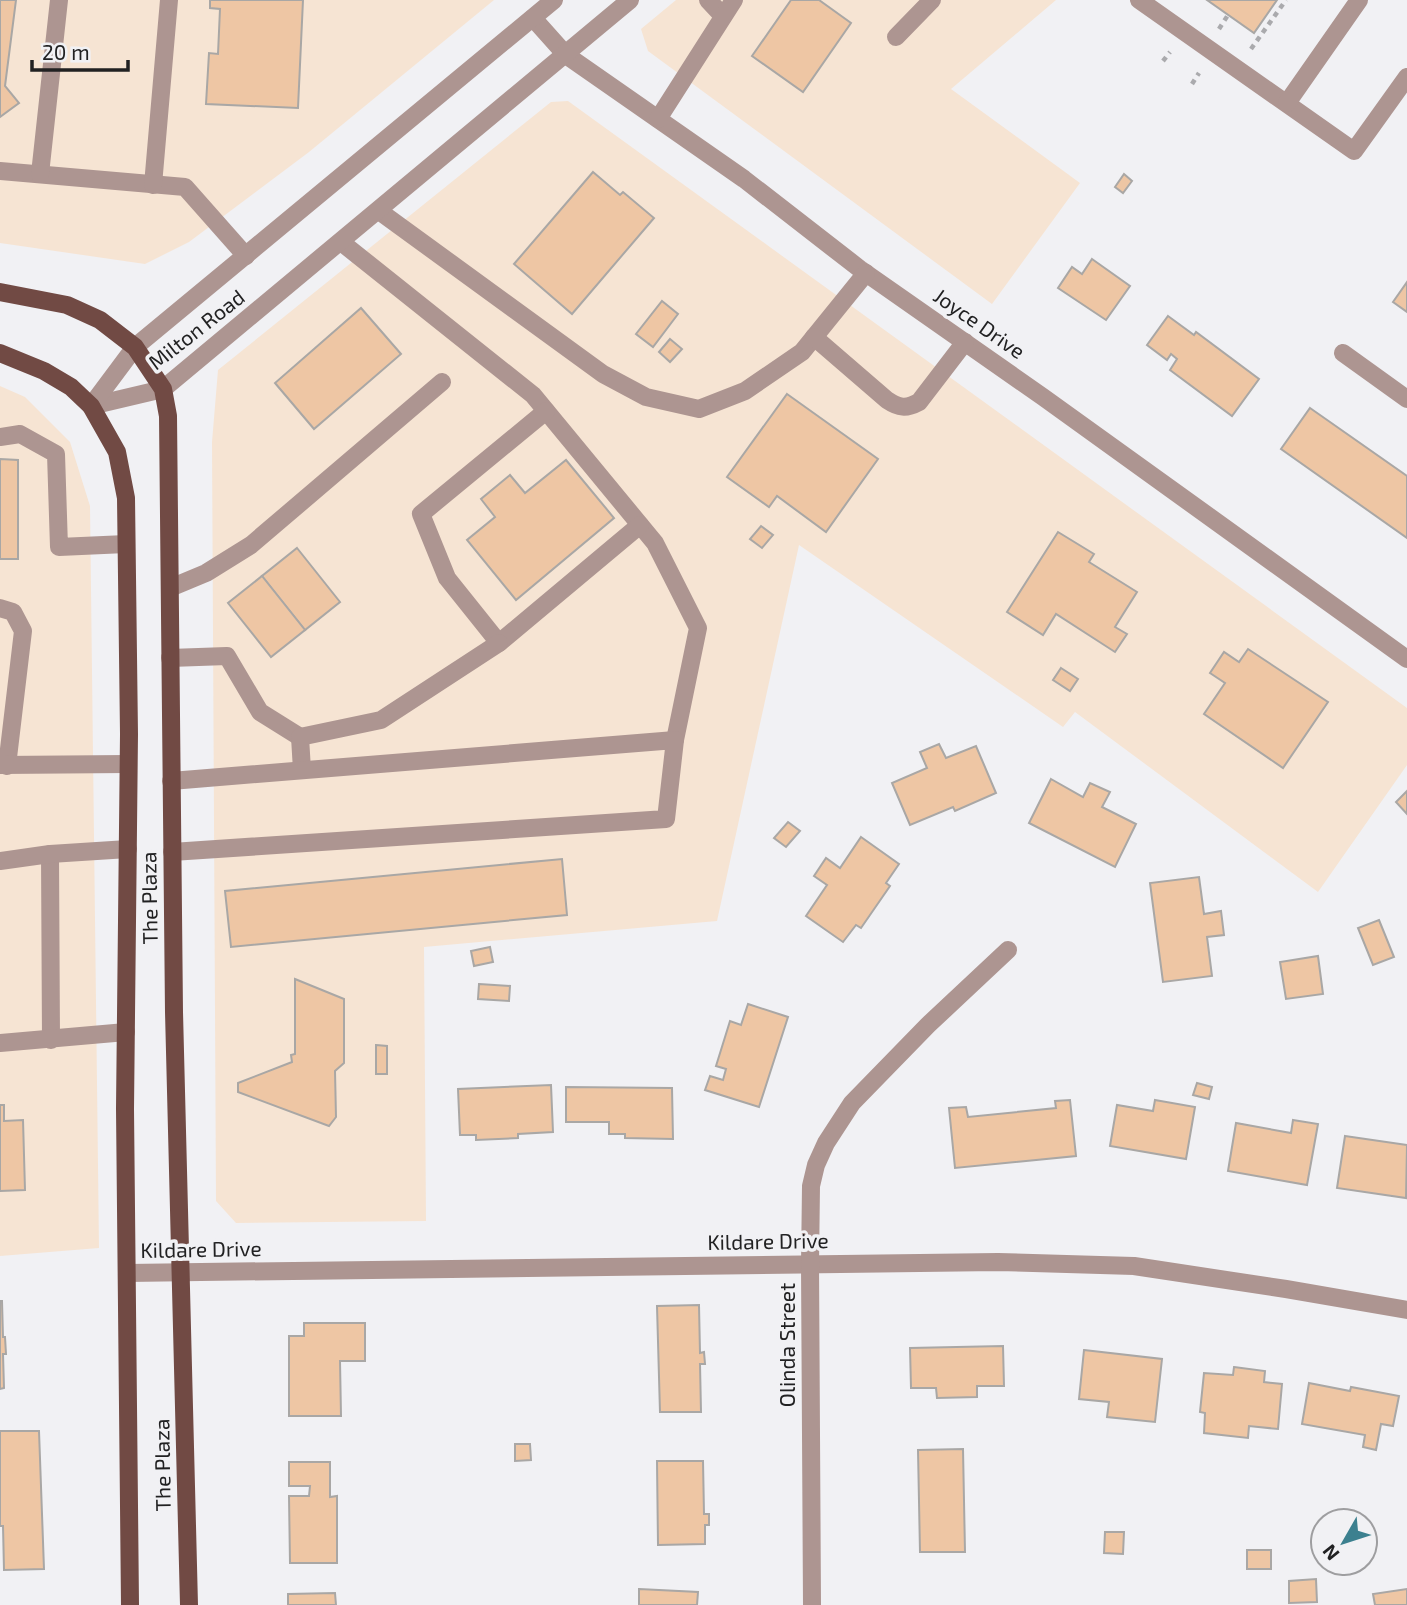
<svg xmlns="http://www.w3.org/2000/svg" width="1407" height="1605" font-family="'Exo 2',sans-serif">
	<rect width="100%" height="100%" fill="#f1f1f4"/>
	<g fill="#f6e4d3">
		<polygon points="0,0 494,0 309,152 189,242 145,264 0,243"/>
		<polygon points="676,0 1056,0 951,89 1080,183 992,304 648,51 641,29"/>
		<polygon points="568,101 1407,708 1407,765 1318,892 1075,712 1063,727 799,545 717,921 424,947 426,1221 236,1223 216,1201 212,442 218,370 551,102"/>
		<polygon points="0,386 25,397 70,442 90,506 99,1248 0,1256"/>
	</g>
	<g fill="#eec6a4" stroke="#a9a7a5" stroke-width="2">
		<polygon points="0,0 16,0 5,86 19,103 0,117"/>
		<polygon points="210,0 303,0 298,108 206,104 209,53 218,54 220,9 210,8"/>
		<polygon points="791,0 819,0 851,23 803,92 752,56"/>
		<polygon points="1207,0 1277,0 1254,33"/>
		<polygon points="593,172 620,195 623,192 654,218 572,314 514,264"/>
		<polygon points="1124,174 1132,181 1123,193 1115,187"/>
		<polygon points="1092,259 1130,286 1106,320 1058,288 1072,267 1082,274"/>
		<polygon points="1407,282 1407,312 1393,302"/>
		<polygon points="662,301 678,314 653,347 636,334"/>
		<polygon points="361,308 401,354 314,429 275,383"/>
		<polygon points="1168,316 1194,335 1196,332 1259,379 1232,416 1170,370 1177,359 1171,354 1167,360 1147,345"/>
		<polygon points="670,339 682,349 670,362 659,352"/>
		<polygon points="787,394 878,459 826,532 777,496 769,507 727,477"/>
		<polygon points="1310,408 1407,476 1407,538 1281,449"/>
		<polygon points="0,459 18,460 18,559 0,559"/>
		<polygon points="566,460 614,518 516,600 467,540 495,517 481,499 510,475 525,493"/>
		<polygon points="761,526 773,535 762,548 750,539"/>
		<polygon points="1058,532 1094,554 1089,562 1137,592 1115,627 1127,634 1115,652 1056,614 1043,635 1007,612"/>
		<polygon points="297,548 340,602 305,630 262,576"/>
		<polygon points="262,576 305,630 271,657 228,603"/>
		<polygon points="1248,649 1328,702 1283,768 1204,714 1225,683 1210,673 1224,652 1239,662"/>
		<polygon points="1061,668 1078,679 1070,691 1053,680"/>
		<polygon points="939,744 946,758 976,746 996,793 955,811 953,807 910,825 892,783 927,768 920,752"/>
		<polygon points="1051,779 1083,797 1090,783 1110,792 1102,807 1136,824 1115,867 1029,823"/>
		<polygon points="1407,791 1407,814 1396,802"/>
		<polygon points="788,822 800,831 786,847 774,838"/>
		<polygon points="861,837 899,864 886,883 890,886 861,928 856,925 843,942 806,916 827,885 814,876 826,858 840,868"/>
		<polygon points="562,859 567,915 231,947 225,891"/>
		<polygon points="1199,877 1204,914 1221,911 1224,935 1207,937 1212,976 1163,982 1150,883"/>
		<polygon points="1379,920 1394,957 1373,965 1358,928"/>
		<polygon points="490,947 493,962 474,966 471,951"/>
		<polygon points="1318,956 1323,994 1286,999 1280,962"/>
		<polygon points="295,979 344,999 344,1063 335,1071 336,1117 329,1126 238,1092 238,1083 292,1062 291,1055 295,1054"/>
		<polygon points="479,984 510,986 509,1001 478,999"/>
		<polygon points="748,1004 788,1017 759,1107 705,1090 710,1076 723,1080 726,1069 716,1066 730,1021 741,1025"/>
		<polygon points="376,1045 387,1046 387,1074 376,1074"/>
		<polygon points="1197,1083 1212,1087 1209,1099 1193,1095"/>
		<polygon points="551,1085 553,1132 518,1134 518,1138 476,1140 476,1135 460,1135 458,1089"/>
		<polygon points="566,1087 672,1088 673,1139 625,1138 625,1134 609,1134 609,1122 566,1122"/>
		<polygon points="1070,1100 1076,1156 955,1168 949,1108 966,1107 968,1117 1056,1108 1055,1101"/>
		<polygon points="1155,1100 1195,1107 1186,1159 1110,1146 1117,1105 1153,1111"/>
		<polygon points="0,1105 4,1105 4,1121 23,1120 25,1190 0,1191"/>
		<polygon points="1293,1120 1318,1124 1307,1185 1228,1171 1236,1123 1291,1133"/>
		<polygon points="1345,1136 1407,1145 1406,1198 1337,1188"/>
		<polygon points="0,1301 2,1301 3,1337 5,1337 6,1354 3,1354 4,1388 0,1389"/>
		<polygon points="699,1305 700,1353 704,1352 705,1364 700,1364 701,1412 660,1412 657,1306"/>
		<polygon points="304,1323 365,1323 365,1361 340,1361 341,1416 289,1416 289,1336 304,1336"/>
		<polygon points="1003,1346 1004,1386 977,1386 977,1397 937,1398 936,1388 911,1388 910,1348"/>
		<polygon points="1084,1350 1162,1359 1155,1422 1107,1417 1109,1402 1079,1399"/>
		<polygon points="1234,1367 1265,1371 1264,1382 1282,1384 1278,1429 1249,1426 1248,1438 1204,1433 1205,1413 1200,1412 1204,1373 1233,1375"/>
		<polygon points="1309,1383 1350,1391 1351,1387 1399,1396 1393,1426 1381,1424 1376,1450 1363,1447 1365,1435 1302,1424"/>
		<polygon points="0,1431 39,1431 44,1569 4,1570 3,1526 0,1526"/>
		<polygon points="515,1444 530,1444 531,1460 515,1461"/>
		<polygon points="963,1449 965,1552 920,1552 918,1450"/>
		<polygon points="657,1461 703,1461 704,1514 709,1514 709,1525 705,1525 705,1544 658,1545"/>
		<polygon points="289,1462 330,1462 330,1497 337,1496 337,1563 290,1563 289,1496 309,1496 310,1486 289,1486"/>
		<polygon points="1105,1532 1124,1532 1123,1554 1104,1553"/>
		<rect x="1247" y="1550" width="24" height="19"/>
		<polygon points="1316,1579 1317,1602 1289,1603 1289,1581"/>
		<polygon points="639,1589 698,1592 697,1605 639,1605"/>
		<polygon points="1407,1589 1407,1605 1375,1605 1373,1594"/>
		<polygon points="335,1593 336,1605 288,1605 288,1594"/>
	</g>
	<g fill="none" stroke-linecap="round" stroke-linejoin="round">
		<g stroke="#aaaaad" stroke-width="4.5" stroke-dasharray="5 5" stroke-linecap="butt">
			<polyline points="1219,29 1228,15"/>
			<polyline points="1251,49 1286,0"/>
			<polyline points="1163,61 1170,52"/>
			<polyline points="1192,84 1199,73"/>
		</g>
		<g stroke="#ad9591" stroke-width="18">
			<polyline points="708,0 723,16"/>
			<polyline points="1139,0 1354,151 1407,77"/>
			<polyline points="533,18 566,55 744,179 860,269 1043,397 1407,659"/>
			<polyline points="896,37 932,0"/>
			<polyline points="1287,103 1359,0"/>
			<polyline points="658,119 734,0"/>
			<polyline points="0,171 185,187 246,256"/>
			<polyline points="40,174 59,0"/>
			<polyline points="153,185 169,0"/>
			<polyline points="379,211 603,374 646,397 699,409 745,391 802,352 866,273"/>
			<polyline points="341,242 533,395 655,543 698,628 675,740"/>
			<path d="M814,337l73,63c12,8 19,9 32,2l46,-60"/>
			<polyline points="1343,353 1407,399"/>
			<polyline points="91,406 163,389 630,0"/>
			<polyline points="91,406 135,347 554,0"/>
			<polyline points="546,411 421,514 447,578 499,643 640,525"/>
			<polyline points="0,437 20,434 56,454 59,547 126,544"/>
			<polyline points="170,588 206,573 251,545 442,382"/>
			<polyline points="0,608 13,612 23,631 7,766"/>
			<polyline points="170,658 227,656 260,712 300,737"/>
			<polyline points="0,765 128,764"/>
			<polyline points="302,770 300,737 381,720 499,643"/>
			<polyline points="171,781 675,740 666,819 172,852"/>
			<polyline points="50,854 51,1040"/>
			<polyline points="0,861 50,854 128,849"/>
			<polyline points="0,1043 126,1032"/>
			<polyline points="127,1273 998,1262 1134,1266 1286,1289 1407,1310"/>
			<polyline points="812,1605 810,1264 811,1186 816,1165 826,1143 852,1103 928,1025 1008,950"/>
		</g>
		<g stroke="#714a44" stroke-width="18">
			<polyline points="0,292 67,305 100,320 135,347 163,389 168,416 174,1012 189,1605"/>
			<polyline points="0,353 44,371 71,387 91,406 117,452 126,498 129,734 125,1109 130,1605"/>
		</g>
	</g>
	<g text-anchor="middle" stroke-width="7" stroke-linejoin="round" paint-order="stroke">
		<g font-size="21" fill="#212122" stroke="#f1f1f4">
			<text transform="translate(979 324) rotate(35)" y="7">Joyce Drive</text>
			<text transform="translate(197 330) rotate(-38)" y="7">Milton Road</text>
			<text transform="translate(150 898) rotate(-91)" y="7">The Plaza</text>
			<text transform="translate(768 1242) rotate(-1)" y="7">Kildare Drive</text>
			<text transform="translate(201 1250) rotate(-1)" y="7">Kildare Drive</text>
			<text transform="translate(788 1345) rotate(-90)" y="7">Olinda Street</text>
			<text transform="translate(163 1465) rotate(-91)" y="7">The Plaza</text>
		</g>
	</g>
	<g transform="translate(1344 1542) rotate(231)"><circle r="33" fill="#f1f1f4" stroke="#9e9ea0" stroke-width="2"/>
	<path d="M0-5L12 26L0 18L-12 26Z" fill="#3c808f"/>
	<text y="-10" font-size="19" font-weight="bold" text-anchor="middle" fill="#212122">N</text>
	</g>
	<path d="M32 60v10h96v-10" fill="none" stroke="#212122" stroke-width="3.5"/>
	<text x="42" y="60" font-size="21" fill="#212122" stroke="#f1f1f4" stroke-width="5" paint-order="stroke">20 m</text>
</svg>
